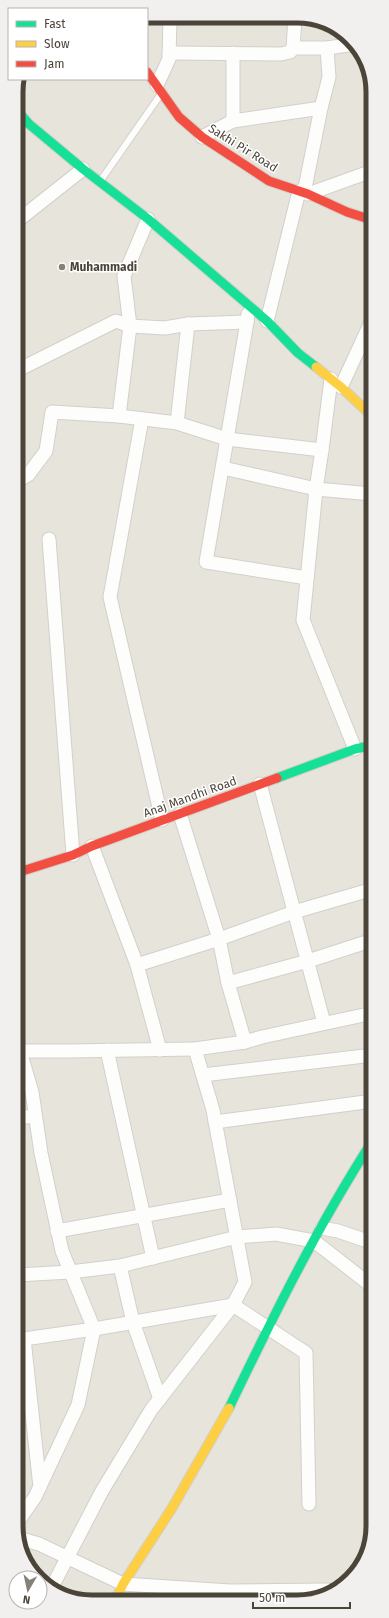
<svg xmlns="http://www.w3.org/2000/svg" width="389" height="1618" font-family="'Fira Sans',sans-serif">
	<rect width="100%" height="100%" fill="#f4f2ee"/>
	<polygon fill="#e7e4dc" points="147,17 317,19 354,42 372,82 373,1531 354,1576 307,1601 77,1600 40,1581 40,1578 37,1578 17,1536 16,87 20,79 147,79"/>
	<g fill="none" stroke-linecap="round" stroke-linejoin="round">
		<defs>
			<polyline id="lane" points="101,180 161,94"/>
			<g id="street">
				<polyline points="293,48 327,48 355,44"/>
				<polyline points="169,53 281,54 290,52 293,48 295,18"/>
				<polyline points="157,85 169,59 170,17"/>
				<polyline points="233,121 233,53"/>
				<polyline points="202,137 233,121 321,108"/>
				<polyline points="304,193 321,108 329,77 327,48"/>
				<polyline points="308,194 372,171"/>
				<polyline points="16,222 83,169"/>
				<polyline points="267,321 299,191"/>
				<polyline points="247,322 206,562 307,578"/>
				<polyline points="16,371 116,321 130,326 165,328 188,324 247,322 248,314"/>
				<polyline points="331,379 322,450 316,489 303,620 355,749"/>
				<polyline points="341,387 372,320"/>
				<polyline points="119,416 130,326 124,276 148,219"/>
				<polyline points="142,419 110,597 162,820"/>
				<polyline points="177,423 188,324"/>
				<polyline points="223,468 316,489 372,494"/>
				<polyline points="16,482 28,475 46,451 52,412 119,416 177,423 227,439 322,450"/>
				<polyline points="49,539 73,855"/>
				<polyline points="260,784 324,1023"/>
				<polyline points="180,814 219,939 228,983 245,1042"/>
				<polyline points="92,846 137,965"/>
				<polyline points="228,983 308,961 373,940"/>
				<polyline points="16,1036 20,1051 69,1051 195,1049"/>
				<polyline points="107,1050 153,1258"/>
				<polyline points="160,1050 137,965 219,939 294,912 373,889"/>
				<polyline points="17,1052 20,1051 32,1092 41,1153 62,1251 94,1329 78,1405 35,1497 17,1523"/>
				<polyline points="203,1075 373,1055"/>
				<polyline points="17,1118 35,1116"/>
				<polyline points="215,1122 373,1101"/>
				<polyline points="322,1228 338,1231 373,1243"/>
				<polyline points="57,1231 230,1200"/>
				<polyline points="17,1275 70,1272 120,1266"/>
				<polyline points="24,1339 40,1487"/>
				<polyline points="17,1340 94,1329 233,1305 306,1353 309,1504"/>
				<polyline points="160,1399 133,1322 120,1266 237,1237 276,1234 314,1241 373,1287"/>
				<polyline points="18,1538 39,1544 123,1584 230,1591 328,1590"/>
				<polyline points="52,1587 102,1491 151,1410 233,1305 245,1282 213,1110 195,1049 245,1042 262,1037 373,1013"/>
			</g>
			<g id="fast">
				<polyline points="16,109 29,124 83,169 148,219 267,321 298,353 316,367"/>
				<polyline points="277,778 355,749 373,745"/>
				<path d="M229,1408c44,-91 89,-183 144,-268"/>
			</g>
			<g id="slow">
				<polyline points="316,367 341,387 372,416"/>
				<polyline points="115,1601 123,1584 172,1508 229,1408"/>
			</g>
			<g id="jam">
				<polyline points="147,72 179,117 202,137 269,181 308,194 347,212 372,220"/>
				<polyline points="16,873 73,855 92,846 277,778"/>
			</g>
		</defs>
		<use href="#lane" stroke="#d2d0cb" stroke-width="8"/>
		<use href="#street" stroke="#d2d0cb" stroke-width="15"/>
		<use href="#fast" stroke="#d3cfc5" stroke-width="11"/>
		<use href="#slow" stroke="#d3cfc5" stroke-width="11"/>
		<use href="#jam" stroke="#d3cfc5" stroke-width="11"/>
		<use href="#lane" stroke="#fdfdfc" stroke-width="6"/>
		<use href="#street" stroke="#fdfdfc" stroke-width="13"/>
		<use href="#fast" stroke="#16e098" stroke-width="9"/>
		<use href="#slow" stroke="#ffcf43" stroke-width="9"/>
		<use href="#jam" stroke="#f24e42" stroke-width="9"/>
	</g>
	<circle fill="#868178" stroke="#fff" stroke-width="1.5" cx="62" cy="267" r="4"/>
	<g text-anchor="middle" stroke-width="3" stroke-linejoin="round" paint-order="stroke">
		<g font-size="12" fill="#4b4439" stroke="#fff">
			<text transform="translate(243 148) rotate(32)" y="4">Sakhi Pir Road</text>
			<text transform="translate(190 797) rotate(-20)" y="4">Anaj Mandhi Road</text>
		</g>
		<g font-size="12" font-weight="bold" fill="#4b4439" stroke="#fff" text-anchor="start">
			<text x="70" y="271">Muhammadi</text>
		</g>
	</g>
	<path d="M0 0H389V1618H0ZM92 23H297A69 69 0 0 1 366 92V1526A69 69 0 0 1 297 1595H92A69 69 0 0 1 23 1526V92A69 69 0 0 1 92 23Z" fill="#f1f0ef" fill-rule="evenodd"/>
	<path fill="none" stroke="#4b4439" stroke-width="5" d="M92 23H297A69 69 0 0 1 366 92V1526A69 69 0 0 1 297 1595H92A69 69 0 0 1 23 1526V92A69 69 0 0 1 92 23Z"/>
	<rect x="8" y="8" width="140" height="72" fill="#ffffff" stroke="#b7b4b0"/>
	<rect x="16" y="21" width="20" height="6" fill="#16e098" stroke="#b7b4b0"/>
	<text x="44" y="28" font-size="12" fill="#4b4439">Fast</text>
	<rect x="16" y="41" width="20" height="6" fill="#ffcf43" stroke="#b7b4b0"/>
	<text x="44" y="48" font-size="12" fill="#4b4439">Slow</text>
	<rect x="16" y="61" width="20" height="6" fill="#f24e42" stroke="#b7b4b0"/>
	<text x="44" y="68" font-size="12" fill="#4b4439">Jam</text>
	<g transform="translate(28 1590) rotate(189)"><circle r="19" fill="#ffffff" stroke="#b7b4b0"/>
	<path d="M0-3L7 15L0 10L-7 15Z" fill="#868178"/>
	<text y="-6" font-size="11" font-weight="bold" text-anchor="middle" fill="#4b4439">N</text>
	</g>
	<path d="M253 1602v6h97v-6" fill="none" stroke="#4b4439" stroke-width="2"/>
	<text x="259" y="1602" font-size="12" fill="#4b4439" stroke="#ffffff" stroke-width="3" paint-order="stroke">50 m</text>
</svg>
